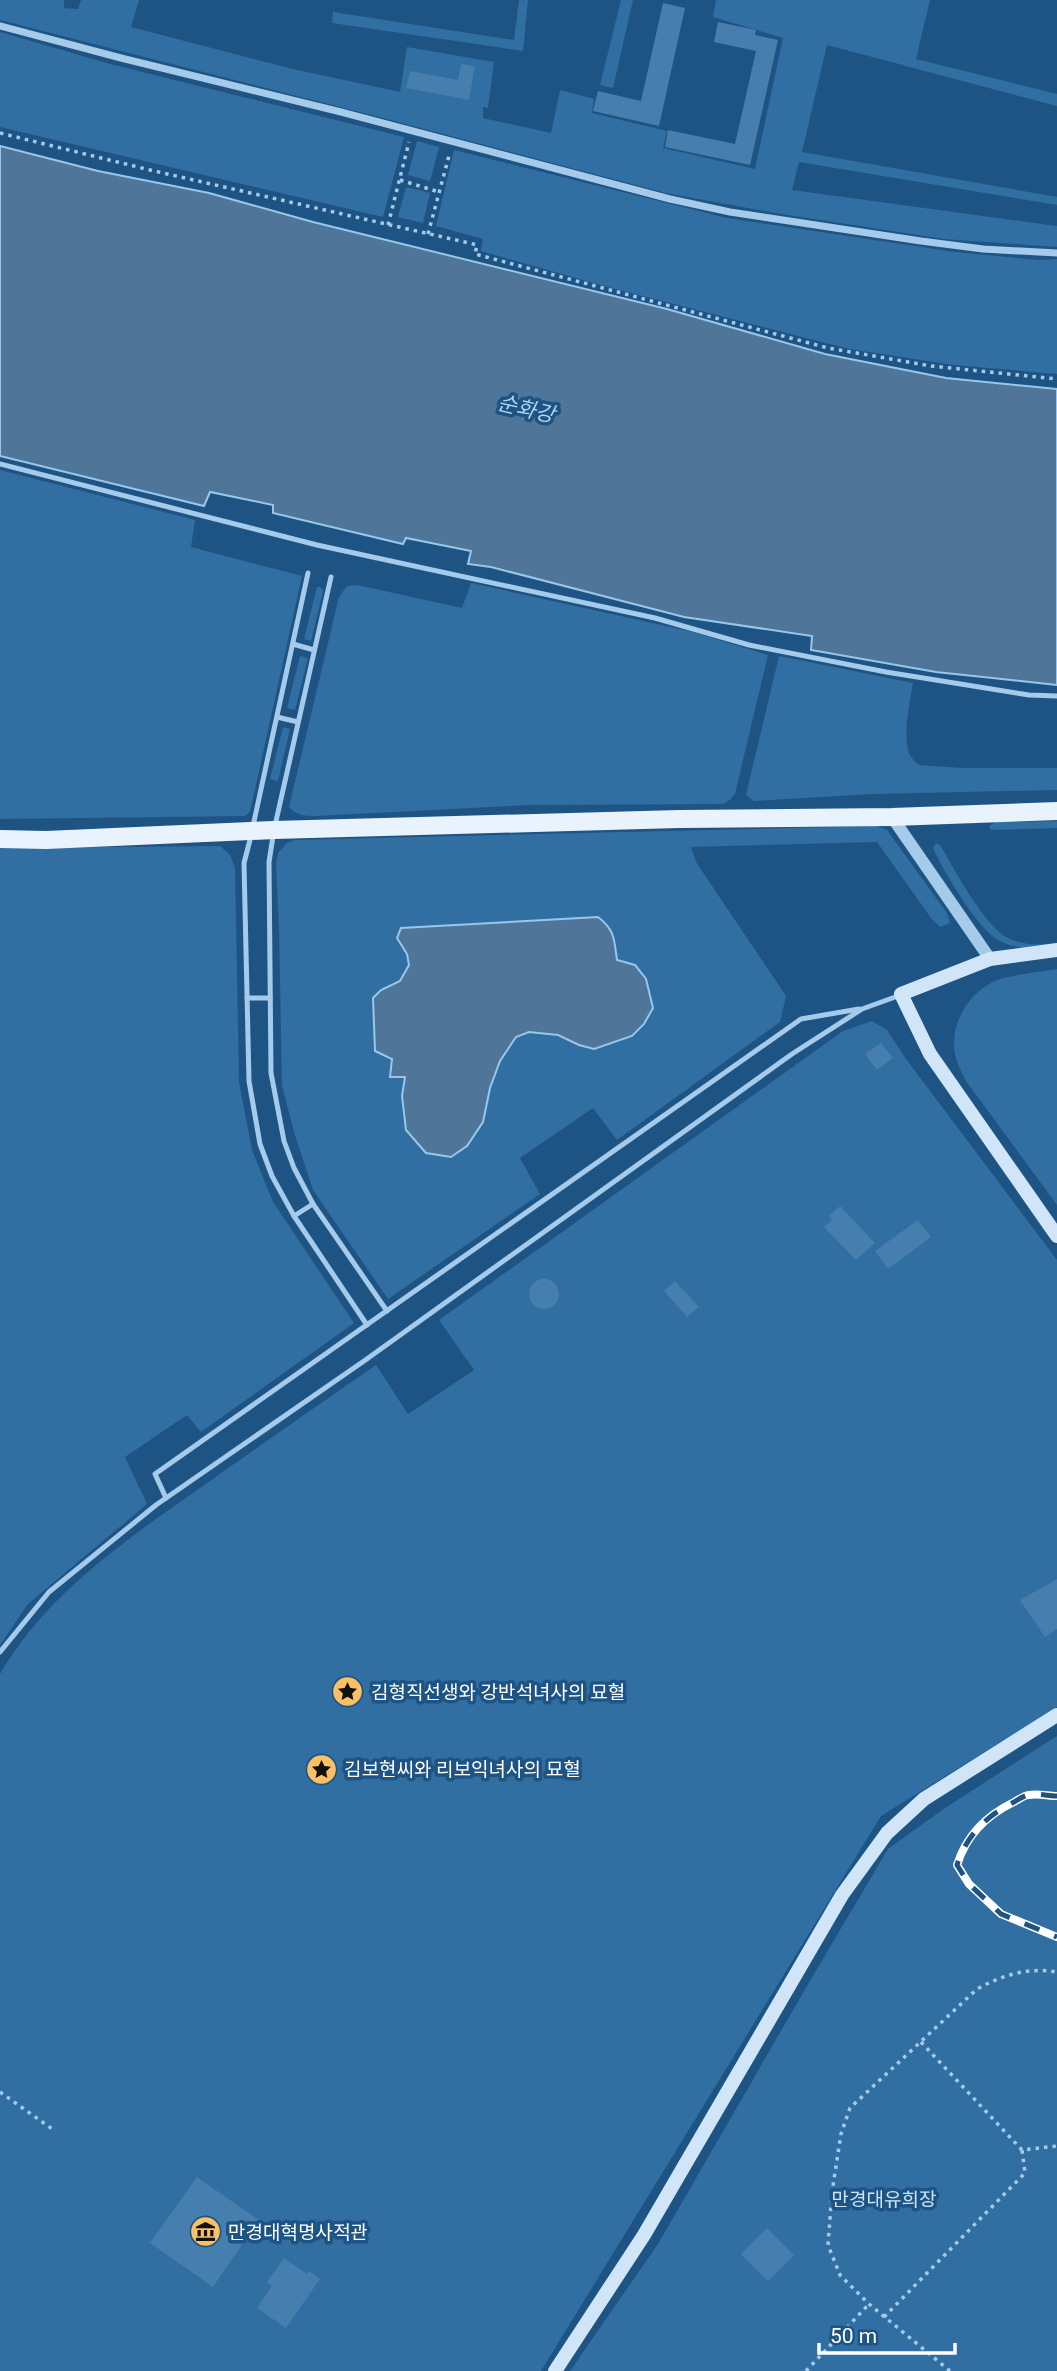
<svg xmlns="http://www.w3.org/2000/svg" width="1057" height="2371" font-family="Roboto,'Noto Sans KR',sans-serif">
	<rect width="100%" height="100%" fill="#1e5484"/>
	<g fill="#316ea2" fill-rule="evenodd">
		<polygon points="0,0 64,0 64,8 78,9 81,0 139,0 131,27 293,69 400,92 407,47 494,62 488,108 483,107 483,118 551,133 560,90 594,99 592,113 667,131 663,148 755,169 783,38 713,17 716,0 930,0 916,59 1057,94 1057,106 827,45 802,152 1057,197 1057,205 799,162 792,190 1057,226 1057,247 944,239 775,213 666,193 383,118 0,20"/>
		<polygon points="519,0 528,0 523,51 332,23 333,12 514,40"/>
		<polygon points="621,0 633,0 613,88 600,85"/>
		<polygon points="0,32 110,64 404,137 383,217 0,127"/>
		<polygon points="417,141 439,147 430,181 408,175"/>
		<polygon points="454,150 727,218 955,252 1039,260 1057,259 1057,374 954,365 849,349 604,286 481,251 483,239 436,226"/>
		<polygon points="406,187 430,193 423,223 398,217"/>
		<polygon points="0,470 195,520 191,547 302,576 250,812 245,816 0,819"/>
		<path d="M471,583l222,49 75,23 -33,139 -4,5 -8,5 -195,1 -212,11c-11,0 -19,0 -27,-9l50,-210 8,-11 10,-1 105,23z"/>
		<polygon points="317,587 320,587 323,591 311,641 304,639"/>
		<polygon points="300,656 308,658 295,710 287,708"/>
		<path d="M779,656l134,27c-3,18 -12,58 -2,74 2,3 5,5 8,8l43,3h95v22l-184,4 -119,7 -8,-6z"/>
		<polygon points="283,727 290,729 278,781 270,779"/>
		<polygon points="1057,821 1057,828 991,830 989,826 996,822"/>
		<path d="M876,826l11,4 60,83 3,10 -10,4 -9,-9 -54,-76 -186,5 5,15 90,134 -6,26 -163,118 -24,-32 -73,50 20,36 -152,105 -75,-109 -19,-58 -12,-46 -3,-157 -3,-63 2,-13 9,-10 7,-3zM598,917c17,13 16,22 19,43l18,5 -56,80c-15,-8 -46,-20 -62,-8 -19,14 -30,62 -35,85l-80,-26 3,-19h-15l3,-18 -12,-69 19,-9 9,-16 -2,-11 -10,-16z"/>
		<path d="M936,843l4,2c15,25 44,81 68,93 16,8 33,7 49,5v3c-14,2 -29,4 -43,0 -7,-1 -15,-5 -20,-9 -19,-13 -52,-68 -61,-89z"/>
		<polygon points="220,846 230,855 235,867 239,1082 252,1150 273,1202 354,1323 201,1432 187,1415 125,1457 147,1504 28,1604 0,1645 0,848"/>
		<path d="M1057,969v236l-91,-124c-6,-12 -12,-23 -12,-36 -1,-29 21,-59 49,-67 17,-4 36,-6 54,-9z"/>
		<path d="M872,1021l15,9 19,29 151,201v447l-176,109 -340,555h-541v-697c48,-83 133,-139 210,-193 55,-39 110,-77 166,-116l32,49 66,-44 -35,-50 404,-289z"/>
		<polygon points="1057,1736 1057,2371 570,2371 658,2244 811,1979 888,1849 945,1808"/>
	</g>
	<g fill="#4f7699" stroke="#98c7ec" stroke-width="2">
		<polygon points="0,146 98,171 209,193 313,222 667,309 825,354 946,378 1057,389 1057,685 936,672 811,650 812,636 684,617 491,567 468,564 471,551 406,538 403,544 273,513 273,505 210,492 204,506 0,456"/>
		<path d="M598,917c17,13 16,22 19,43l18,5 11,14 7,29 -9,16 -12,12 -38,13 -15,-4 -21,-10 -29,-3 -13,5 -16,24 -10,27 -7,34 -16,24 -16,11 -25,-4 -20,-23 -4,-34 3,-19h-15l2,-18 -17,-8 -2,-53 8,-8 19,-9 9,-16 -2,-11 -10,-16 4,-10z"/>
	</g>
	<g fill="#467ead">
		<polygon points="663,3 685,8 659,126 593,111 598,91 641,101"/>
		<polygon points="718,22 756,30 755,35 778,40 750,165 665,147 668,130 735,144 756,51 714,42"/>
		<polygon points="461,64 475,66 469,100 406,88 410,71 458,80"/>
		<polygon points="881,1043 893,1058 877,1070 865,1054"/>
		<polygon points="840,1206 875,1243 856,1260 824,1227 832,1220 829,1216"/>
		<polygon points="918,1220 931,1237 888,1269 875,1251"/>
		<circle cx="544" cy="1294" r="15"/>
		<polygon points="675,1281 699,1307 687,1317 664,1291"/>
		<polygon points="1057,1579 1057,1629 1045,1637 1020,1600"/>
		<polygon points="197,2177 259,2220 213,2287 150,2243"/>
		<polygon points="767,2228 794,2255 768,2281 741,2254"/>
		<polygon points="284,2258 307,2274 309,2271 320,2279 286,2328 257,2308 272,2286 267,2282"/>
	</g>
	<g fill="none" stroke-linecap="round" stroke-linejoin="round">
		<g stroke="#a5caea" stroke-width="3.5" stroke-dasharray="3.5 5" stroke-linecap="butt">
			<polyline points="0,133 150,170 469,243 477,245 475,254 828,348 931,366 1057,379"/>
			<polyline points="400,180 439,192"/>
			<polyline points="388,225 409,142"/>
			<polyline points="428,234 450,152"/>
			<polyline points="921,2042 1022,2150 1057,2146"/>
			<polyline points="0,2092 55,2131"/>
			<polyline points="884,2317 1025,2173 1022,2150"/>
			<polyline points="806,2371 869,2304"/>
			<path d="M950,2371l-81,-67 -29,-29 -12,-30 4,-53 9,-58 9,-26 127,-119c26,-14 51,-22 80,-17"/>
		</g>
		<g stroke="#a5caea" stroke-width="5">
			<polyline points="0,464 317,545 655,618 749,645 886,672 1029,695 1057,696"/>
			<polyline points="331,577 274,830 269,862 271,1073 284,1141 294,1168 313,1204 387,1311"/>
			<polyline points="293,644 314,650"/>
			<polyline points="277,717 298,722"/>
			<polyline points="253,826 308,573"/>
			<polyline points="251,836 244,863 249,1081 260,1144 272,1176 294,1216 367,1325"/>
			<polyline points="247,998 270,998"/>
			<polyline points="294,1216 313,1204"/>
			<polyline points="166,1498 155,1474 801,1019 859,1009"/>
			<polyline points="0,1652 49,1592 156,1505 364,1361 792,1054 862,1009 898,996"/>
		</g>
		<polyline stroke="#a5caea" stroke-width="7" points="0,26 121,58 341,112 670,199 730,212 921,241 983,249 1057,253"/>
		<polyline stroke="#a5caea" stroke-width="12" points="892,817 990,959"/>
		<g stroke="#d0e5f8" stroke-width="14">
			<polyline points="1057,950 990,959 901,994 930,1054 1057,1236"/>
			<polyline points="555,2371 644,2235 842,1895 887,1833 924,1799 1057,1715"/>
		</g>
		<polyline stroke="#e9f3fe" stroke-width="18" points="0,839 46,840 274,830 679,819 892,817 1057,811"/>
		<defs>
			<path id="rail" d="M1057,1796c-9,0 -19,-3 -28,-1 -4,0 -10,4 -15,7 -27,13 -48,34 -57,63l12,19 32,30 56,23"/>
		</defs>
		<use href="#rail" stroke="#fff" stroke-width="8"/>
		<use href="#rail" stroke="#1e5484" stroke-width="5" stroke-dasharray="16" stroke-linecap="butt"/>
	</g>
	<defs>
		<symbol id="sight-disc" viewBox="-11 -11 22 22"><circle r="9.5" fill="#f9c064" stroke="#1e5484"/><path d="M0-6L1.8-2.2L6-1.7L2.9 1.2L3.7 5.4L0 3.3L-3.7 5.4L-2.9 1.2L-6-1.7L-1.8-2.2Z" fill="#111"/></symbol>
		<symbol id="museum-disc" viewBox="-11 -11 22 22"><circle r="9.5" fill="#f9c064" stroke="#1e5484"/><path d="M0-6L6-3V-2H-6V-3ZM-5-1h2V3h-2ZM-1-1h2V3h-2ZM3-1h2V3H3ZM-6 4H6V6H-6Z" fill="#111"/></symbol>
	</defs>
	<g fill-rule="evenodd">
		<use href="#sight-disc" x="330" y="1674" width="35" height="35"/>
		<use href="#sight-disc" x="304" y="1752" width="35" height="35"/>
		<use href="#museum-disc" x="188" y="2214" width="35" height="35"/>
	</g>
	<g text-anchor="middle" stroke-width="7" stroke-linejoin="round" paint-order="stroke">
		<g font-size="19" fill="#fff" stroke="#1e5484" text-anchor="start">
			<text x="371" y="1699">김형직선생와 강반석녀사의 묘혈</text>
			<text x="344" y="1776">김보현씨와 리보익녀사의 묘혈</text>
			<text x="228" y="2239">만경대혁명사적관</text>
		</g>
		<g font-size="19" fill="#cae3f7" stroke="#1e5484">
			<text x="884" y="2206">만경대유희장</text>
		</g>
		<g font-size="21" font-style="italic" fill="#b1d4f1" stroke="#1e5484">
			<text transform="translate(526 409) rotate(13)" y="7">순화강</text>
		</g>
	</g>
	<path d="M819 2343v10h136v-10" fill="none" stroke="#ffffff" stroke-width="3.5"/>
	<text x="830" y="2343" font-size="21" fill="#ffffff" stroke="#1e5484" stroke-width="5" paint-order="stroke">50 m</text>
</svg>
